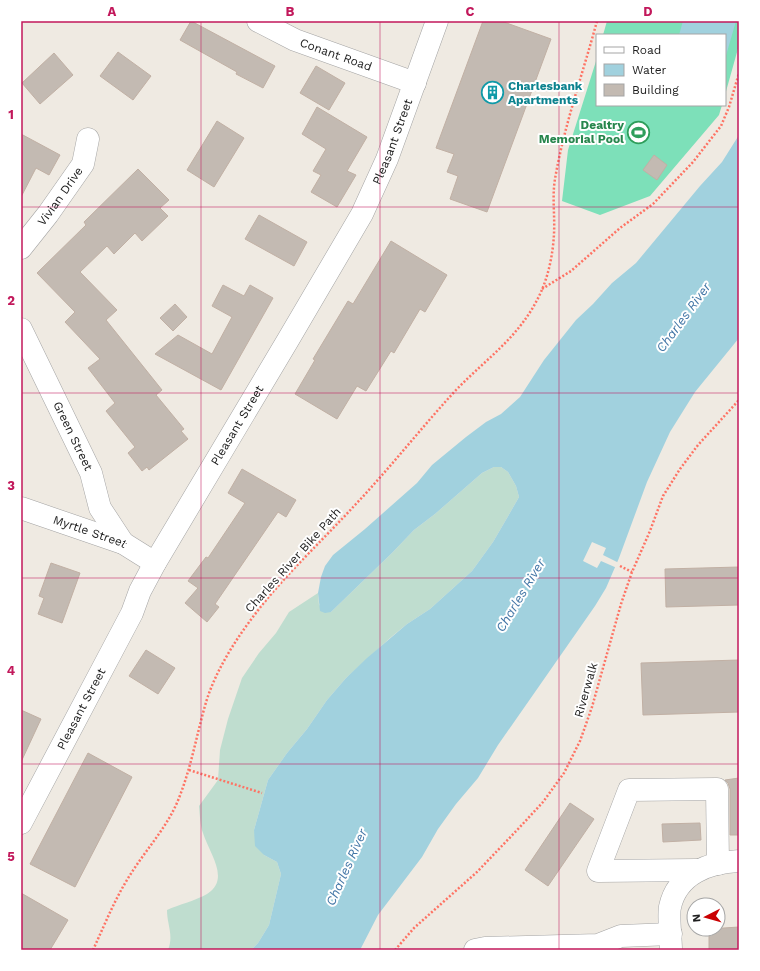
<svg xmlns="http://www.w3.org/2000/svg" width="760" height="971" font-family="'Work Sans',sans-serif">
	<rect width="100%" height="100%" fill="#efeae2"/>
	<path fill="#bfddcf" d="M494,467h7l7,5 8,14 3,11 -12,21 -14,24 -21,29 -42,38 -23,15 -17,14 -44,40 -19,22 -20,29 -20,24 -19,27 -14,50 10,25 13,7 4,12 -12,51 -11,18 -7,7h-83c6,-15 -1,-25 -1,-40 11,-5 30,-10 40,-16 24,-15 2,-41 -4,-61 -3,-8 -3,-18 -4,-27l19,-26 2,-30 8,-31 14,-41 17,-25 17,-20 13,-21 29,-19 1,12 12,7 61,-59 22,-23 21,-16 47,-41z"/>
	<g fill="#7de0b9">
		<polygon points="607,21 739,21 739,45 725,95 725,35 603,35"/>
		<polygon points="597,58 597,105 722,105 719,115 650,196 600,215 562,201 568,150"/>
	</g>
	<g fill="#a1d1de">
		<polygon points="683,21 736,21 725,59 725,35 679,35"/>
		<polygon points="739,135 739,338 695,392 670,432 647,482 619,558 606,588 595,606 498,745 478,778 456,804 438,829 422,857 378,915 360,950 251,950 258,943 269,925 281,874 277,862 264,855 255,846 254,830 268,780 287,753 307,729 327,700 346,678 367,658 407,624 430,609 472,571 493,542 507,518 519,497 516,486 508,472 501,467 494,467 482,473 435,514 414,530 392,553 331,612 325,613 320,611 318,593 321,577 325,566 333,555 365,529 417,483 432,465 466,437 486,422 501,414 520,397 544,360 576,320 593,304 612,283 636,263 700,186 722,162"/>
	</g>
	<polygon fill="#efeae2" points="592,542 606,548 603,555 619,563 617,568 601,561 597,568 583,561"/>
	<g fill="#c3bab2" stroke="#c1b0a4">
		<polygon points="191,21 275,66 263,88 236,74 237,72 180,40"/>
		<polygon points="483,21 501,21 551,39 487,212 450,199 458,176 447,172 454,154 436,148"/>
		<polygon points="118,52 151,76 133,100 100,76"/>
		<polygon points="54,53 73,75 40,104 22,83"/>
		<polygon points="316,66 345,83 329,110 300,93"/>
		<polygon points="317,107 367,137 347,171 356,175 337,207 311,192 321,175 313,171 326,149 302,134"/>
		<polygon points="217,121 244,138 214,187 187,170"/>
		<polygon points="21,134 60,155 49,175 36,168 21,197"/>
		<polygon points="654,155 667,165 657,180 643,170"/>
		<polygon points="138,169 169,200 160,208 168,216 142,241 135,233 114,254 107,246 80,272 117,310 106,320 162,390 156,395 184,429 181,431 188,439 149,470 147,467 142,471 128,453 135,447 106,411 115,403 88,368 100,359 65,322 75,312 37,273 86,225 84,222"/>
		<polygon points="259,215 307,242 294,266 245,239"/>
		<polygon points="391,241 447,275 425,312 420,309 394,353 391,351 366,391 357,386 337,419 295,394 315,360 313,359 348,301 353,304"/>
		<polygon points="223,285 244,296 250,285 273,298 221,390 155,354 178,335 212,354 232,317 212,306"/>
		<polygon points="175,304 187,317 173,331 160,318"/>
		<polygon points="242,469 296,500 286,517 278,512 215,604 219,607 207,622 185,603 198,588 188,581 206,557 208,558 245,503 228,493"/>
		<polygon points="51,563 80,573 62,623 38,614 44,598 39,596"/>
		<polygon points="739,567 739,605 666,607 665,569"/>
		<polygon points="146,650 175,668 158,694 129,676"/>
		<polygon points="739,660 739,712 643,715 641,663"/>
		<polygon points="21,710 41,719 21,762"/>
		<polygon points="88,753 132,777 75,887 30,864"/>
		<polygon points="739,778 739,835 730,835 730,789 728,783 725,780"/>
		<polygon points="570,803 594,819 548,886 525,870"/>
		<polygon points="700,823 701,840 663,842 662,824"/>
		<polygon points="21,893 68,920 50,950 21,950"/>
		<polygon points="739,927 739,950 709,950 709,929"/>
	</g>
	<g fill="none" stroke-linecap="round" stroke-linejoin="round">
		<defs>
			<g id="minor">
				<path id="s1" d="M258,21l37,19 120,43"/>
				<path id="s2" d="M21,248l27,-34 35,-50 5,-25"/>
				<path id="s3" d="M21,329l70,144 9,35 23,35"/>
				<path id="s4" d="M21,508l102,35 32,20"/>
				<path id="s5" d="M21,823l111,-210 8,-22 15,-28 133,-223 74,-126 25,-55 50,-138"/>
				<polyline points="697,870 598,871 629,790 717,789 718,864"/>
				<polyline points="475,950 485,948 598,945 621,936 671,934"/>
				<path d="M671,950c0,-11 -3,-34 -1,-43 7,-33 39,-45 69,-46"/>
			</g>
		</defs>
		<use href="#minor" stroke="#a4a4a4" stroke-width="23"/>
		<g stroke="#fe7364" stroke-width="2.5" stroke-dasharray="2 2" stroke-linecap="butt">
			<polyline points="542,289 571,271 620,228 653,204 693,162 721,126 729,107 739,73"/>
			<polyline points="620,566 632,572"/>
			<polyline points="189,770 262,793"/>
			<path d="M93,950c12,-26 23,-54 39,-78 16,-25 36,-46 47,-74 13,-33 18,-66 28,-99 11,-33 31,-63 52,-90 29,-37 64,-69 96,-104 35,-37 66,-77 101,-115 32,-33 65,-54 85,-98 8,-18 12,-39 13,-58 1,-19 -2,-37 1,-55 9,-53 28,-106 42,-158"/>
			<polyline points="395,950 414,928 477,872 519,828 543,802 564,773 580,741 592,707 621,604 632,572 650,531 663,496 680,469 698,445 739,400"/>
		</g>
		<use href="#minor" stroke="#fff" stroke-width="22"/>
	</g>
	<path fill="none" stroke="#c2185b" stroke-width="1" stroke-opacity="0.55" d="M201,21v929M380,21v929M559,21v929M21,207h718M21,393h718M21,578h718M21,764h718"/>
	<defs>
		<symbol id="building-ring" viewBox="-11 -11 22 22"><circle r="9.5" fill="#fff" stroke="#0f9aa8" stroke-width="1.5"/><path d="M-4-6H4V6H1V3H-1V6H-4ZM-2.5-4.3h1.7v1.8h-1.7ZM.8-4.3h1.7v1.8H.8ZM-2.5-1h1.7V.8h-1.7ZM.8-1h1.7V.8H.8Z" fill="#0f9aa8"/></symbol>
		<symbol id="stadium-ring" viewBox="-11 -11 22 22"><circle r="9.5" fill="#fff" stroke="#2e9e5b" stroke-width="1.5"/><path d="M0-5a6.5 5 0 1 0 0 10a6.5 5 0 1 0 0-10ZM-3.5-1.8h7v3.6h-7Z" fill="#2e9e5b"/></symbol>
	</defs>
	<g fill-rule="evenodd">
		<use href="#building-ring" x="480" y="80" width="25" height="25"/>
		<use href="#stadium-ring" x="626" y="120" width="25" height="25"/>
	</g>
	<g text-anchor="middle" stroke-width="4" stroke-linejoin="round" paint-order="stroke">
		<g font-size="12" fill="#1d1d1d" stroke="#fff">
			<text dy="4" stroke="none"><textPath href="#s1" startOffset="85">Conant Road</textPath></text>
			<text dy="4" stroke="none"><textPath href="#s5" startOffset="777">Pleasant Street</textPath></text>
			<text dy="4" stroke="none"><textPath href="#s2" startOffset="65">Vivian Drive</textPath></text>
			<text dy="4" stroke="none"><textPath href="#s5" startOffset="453">Pleasant Street</textPath></text>
			<text dy="4" stroke="none"><textPath href="#s3" startOffset="119">Green Street</textPath></text>
			<text dy="4" stroke="none"><textPath href="#s4" startOffset="73">Myrtle Street</textPath></text>
			<text transform="translate(293 560) rotate(-48)" y="4">Charles River Bike Path</text>
			<text transform="translate(586 690) rotate(-74)" y="4">Riverwalk</text>
			<text dy="4" stroke="none"><textPath href="#s5" startOffset="129">Pleasant Street</textPath></text>
		</g>
		<g font-size="12" font-weight="bold" fill="#0d838f" stroke="#fff" text-anchor="start">
			<text x="508" y="90">Charlesbank<tspan x="508" dy="14">Apartments</tspan></text>
		</g>
		<g font-size="12" font-weight="bold" fill="#27864d" stroke="#fff" text-anchor="end">
			<text x="624" y="129">Dealtry<tspan x="624" dy="14">Memorial Pool</tspan></text>
		</g>
		<g font-size="13" font-style="italic" fill="#4477a7" stroke="#fff">
			<text transform="translate(683 317) rotate(-54)" y="5">Charles River</text>
			<text transform="translate(520 595) rotate(-59)" y="5">Charles River</text>
			<text transform="translate(346 867) rotate(-66)" y="5">Charles River</text>
		</g>
	</g>
	<rect width="760" height="971" fill="none" stroke="#ffffff" stroke-width="44"/>
	<rect x="596" y="34" width="130" height="72" fill="#ffffff" stroke="#a5a5a5"/>
	<rect x="604" y="47" width="20" height="6" fill="#ffffff" stroke="#a5a5a5"/>
	<text x="632" y="54" font-size="12" fill="#1d1d1d">Road</text>
	<rect x="604" y="64" width="20" height="12" fill="#a1d1de" stroke="#a5a5a5"/>
	<text x="632" y="74" font-size="12" fill="#1d1d1d">Water</text>
	<rect x="604" y="84" width="20" height="12" fill="#c3bab2" stroke="#a5a5a5"/>
	<text x="632" y="94" font-size="12" fill="#1d1d1d">Building</text>
	<g transform="translate(706 917) rotate(264)"><circle r="19" fill="#ffffff" stroke="#a5a5a5"/>
	<path d="M0-3L7 15L0 10L-7 15Z" fill="#ca0002"/>
	<text y="-6" font-size="11" font-weight="bold" text-anchor="middle" fill="#1d1d1d">N</text>
	</g>
	<rect x="22" y="22" width="716" height="927" fill="none" stroke="#c2185b" stroke-width="1.5"/>
	<g font-size="13" text-anchor="middle" font-weight="bold" fill="#c2185b">
		<text x="112" y="16">A</text>
		<text x="290" y="16">B</text>
		<text x="470" y="16">C</text>
		<text x="648" y="16">D</text>
		<text x="11" y="119">1</text>
		<text x="11" y="305">2</text>
		<text x="11" y="490">3</text>
		<text x="11" y="675">4</text>
		<text x="11" y="861">5</text>
	</g>
</svg>
